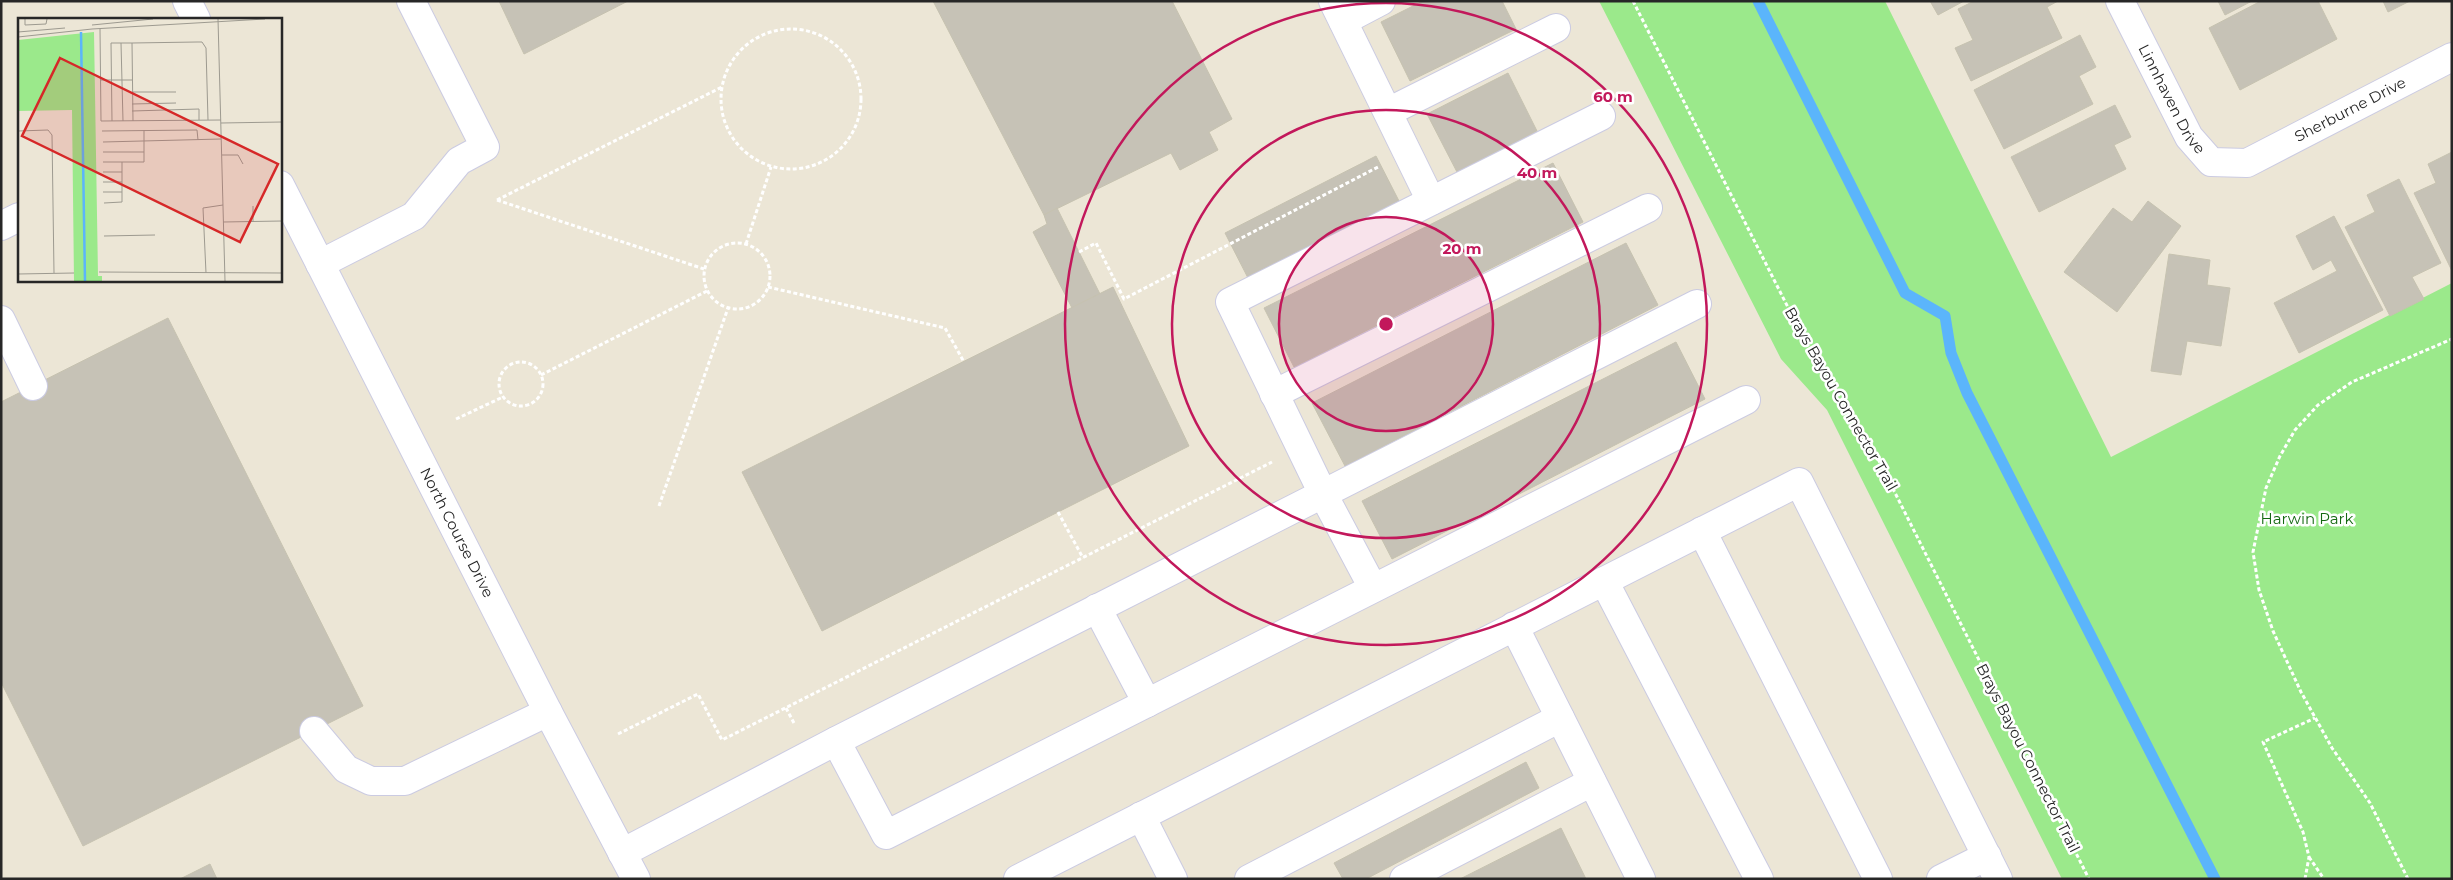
<svg xmlns="http://www.w3.org/2000/svg" width="2453" height="880" font-family="Montserrat,sans-serif">
	<rect width="100%" height="100%" fill="#ece6d6"/>
	<polygon fill="#9be98b" points="1599,1 1885,1 2111,457 2452,283 2452,879 2062,879 1827,410 1781,359"/>
	<g fill="none" stroke-linecap="round" stroke-linejoin="round">
		<polyline stroke="#5bb5fb" stroke-width="11" points="1758,1 1905,293 1945,316 1951,353 1967,393 2215,879"/>
	</g>
	<g fill="#c6c2b6" stroke="#c6c2b0">
		<polygon points="499,1 628,1 524,54"/>
		<polygon points="933,1 1172,1 1232,119 1209,132 1218,150 1180,170 1171,153 1044,215"/>
		<polygon points="1423,1 1502,1 1516,29 1410,81 1381,22"/>
		<polygon points="1930,1 1964,1 1938,15"/>
		<polygon points="1974,1 2058,1 2047,7 2062,38 1971,81 1955,48 1973,40 1958,9"/>
		<polygon points="2218,1 2252,1 2225,15"/>
		<polygon points="2261,1 2318,1 2337,39 2240,90 2209,28"/>
		<polygon points="2383,1 2410,1 2388,12"/>
		<polygon points="2080,35 2096,67 2079,76 2093,104 2004,149 1974,90"/>
		<polygon points="1508,73 1537,131 1457,172 1427,114"/>
		<polygon points="2115,105 2131,137 2114,145 2126,169 2039,212 2011,157"/>
		<polygon points="2452,152 2452,271 2414,193 2436,183 2428,164"/>
		<polygon points="1376,156 1399,201 1248,278 1225,233"/>
		<polygon points="1553,163 1583,222 1294,367 1264,308"/>
		<polygon points="2399,179 2441,263 2412,277 2424,299 2390,316 2345,227 2375,212 2367,195"/>
		<polygon points="2148,201 2181,226 2117,312 2064,272 2113,208 2132,222"/>
		<polygon points="1057,208 1100,294 1072,308 1033,232 1047,224 1044,215"/>
		<polygon points="2334,216 2383,310 2299,353 2274,303 2337,271 2331,260 2313,270 2296,236"/>
		<polygon points="1626,243 1658,305 1345,466 1312,403"/>
		<polygon points="2169,254 2210,260 2207,285 2230,288 2221,346 2187,341 2181,375 2151,371"/>
		<polygon points="1113,287 1189,446 822,631 742,472"/>
		<polygon points="168,318 363,706 83,846 1,682 1,402"/>
		<polygon points="1676,342 1705,399 1392,559 1362,501"/>
		<polygon points="1526,762 1539,788 1366,879 1343,879 1334,863"/>
		<polygon points="1561,828 1586,879 1460,879"/>
		<polygon points="210,864 217,879 180,879"/>
	</g>
	<g fill="none" stroke-linecap="round" stroke-linejoin="round">
		<defs>
			<g id="minor">
				<polyline points="187,1 196,19"/>
				<polyline points="1333,1 1431,201"/>
				<path id="s1" d="M2120,1l69,136 22,25 36,1 205,-106"/>
				<polyline points="1343,21 1381,1"/>
				<polyline points="1388,112 1556,28"/>
				<path id="s2" d="M280,185l268,527 88,167"/>
				<polyline points="1,226 19,217"/>
				<polyline points="320,264 414,216 459,161 485,147 411,1"/>
				<polyline points="1,320 33,386"/>
				<polyline points="1274,394 1648,208"/>
				<polyline points="1702,531 1878,879"/>
				<polyline points="1604,581 1759,879"/>
				<polyline points="1373,588 1323,494 1230,302 1601,116"/>
				<polyline points="1097,608 1147,703"/>
				<polyline points="1514,626 1641,879"/>
				<polyline points="314,731 346,769 371,781 405,781 548,712"/>
				<polyline points="836,741 886,835 1746,400"/>
				<polyline points="1141,816 1173,879"/>
				<polyline points="622,853 836,741 1697,304"/>
				<polyline points="1018,879 1799,482 1998,879"/>
				<polyline points="1249,879 1560,718"/>
				<polyline points="1404,879 1592,782"/>
				<polyline points="1941,879 1987,856"/>
			</g>
		</defs>
		<use href="#minor" stroke="#cbcbe2" stroke-width="30"/>
		<g stroke="#fff" stroke-width="3" stroke-dasharray="4 2.5" stroke-linecap="butt">
			<polyline points="1633,1 1805,341 1871,445 2089,879"/>
			<circle cx="791" cy="99" r="70"/>
			<polyline points="497,200 722,87"/>
			<polyline points="497,200 704,269"/>
			<circle cx="737" cy="276" r="33"/>
			<polyline points="746,244 771,167"/>
			<polyline points="1079,252 1096,243 1124,299 1378,167"/>
			<polyline points="768,287 945,328 964,362"/>
			<circle cx="521" cy="384" r="22"/>
			<polyline points="541,375 707,291"/>
			<polyline points="456,419 503,397"/>
			<polyline points="659,506 728,308"/>
			<polyline points="1058,512 1083,558"/>
			<polyline points="786,708 795,725"/>
			<polyline points="618,734 698,694 722,740 1272,462"/>
			<polyline points="2309,857 2324,879"/>
			<polyline points="2305,879 2309,857 2303,832 2263,742 2315,718"/>
			<polyline points="2408,879 2370,803 2332,748 2301,692 2273,631 2259,590 2253,552 2266,488 2280,456 2295,430 2318,405 2352,382 2452,339"/>
		</g>
		<use href="#minor" stroke="#fff" stroke-width="28"/>
	</g>
	<circle cx="1386" cy="324" r="107" fill="#c2185b" fill-opacity=".12"/>
	<g fill="none" stroke="#c2185b" stroke-width="2.5">
		<circle cx="1386" cy="324" r="107"/>
		<circle cx="1386" cy="324" r="214"/>
		<circle cx="1386" cy="324" r="321"/>
	</g>
	<g text-anchor="middle" stroke-width="5" stroke-linejoin="round" paint-order="stroke">
		<g font-size="15" fill="#272727" stroke="#fff">
			<text dy="5" stroke="none"><textPath href="#s1" startOffset="111">Linnhaven Drive</textPath></text>
			<text dy="5" stroke="none"><textPath href="#s1" startOffset="338">Sherburne Drive</textPath></text>
			<text transform="translate(1841 399) rotate(60)" y="5">Brays Bayou Connector Trail</text>
			<text dy="5" stroke="none"><textPath href="#s2" startOffset="390">North Course Drive</textPath></text>
			<text transform="translate(2028 758) rotate(63)" y="5">Brays Bayou Connector Trail</text>
		</g>
		<g font-size="15" fill="#146911" stroke="#fff">
			<text x="2307" y="524">Harwin Park</text>
		</g>
	</g>
	<g transform="translate(18 18)">
		<rect width="264" height="264" fill="#ece6d6"/>
		<path d="M76,14l4,244h4v5h-28l-2,-171 -54,1v-71z" fill="#9be98b"/>
		<path fill="none" stroke="#5bb5fb" stroke-width="2.5" d="M63,14l4,249"/>
		<path fill="none" stroke="#9d9a90" stroke-width="1" d="M7,1v6l21,-1 1,-5M200,1l7,262M74,7l61,-6M82,11l1,92 120,-1M0,14l47,-4M0,19l74,-8 173,-10M103,25l2,78M83,62h31M114,74h44M114,86l44,-1M114,93l67,-2v11M94,103l-1,-78h21M115,103l-1,-78 65,-1h5l4,6 2,72M203,105l61,-1M0,113l30,-1 4,5 2,138M84,113l95,-1 1,10M85,124l118,-3M85,134h41M204,137h16l5,9M85,144h41v-32M85,154h19M85,164h19M85,174h19M86,185l18,-1v-40M235,188v16M205,204l59,-1M86,218l51,-1M81,254l183,1M188,255l-3,-65 20,-3M0,256l56,-1"/>
		<path fill="#d62828" fill-opacity="0.15" stroke="#d62828" stroke-width="2.5" d="M42,40l218,106 -38,78 -218,-106z"/>
		<rect width="264" height="264" fill="none" stroke="#272727" stroke-width="2.5"/>
	</g>
	<circle cx="1386" cy="324" r="8" fill="#c2185b" stroke="#fff" stroke-width="2.5"/>
	<g font-size="15" text-anchor="middle" font-weight="bold" fill="#c2185b" stroke="#fff" stroke-width="5" stroke-linejoin="round" paint-order="stroke">
		<text x="1613" y="102">60 m</text>
		<text x="1537" y="178">40 m</text>
		<text x="1462" y="254">20 m</text>
	</g>
	<rect width="2453" height="880" fill="none" stroke="#272727" stroke-width="5"/>
</svg>
